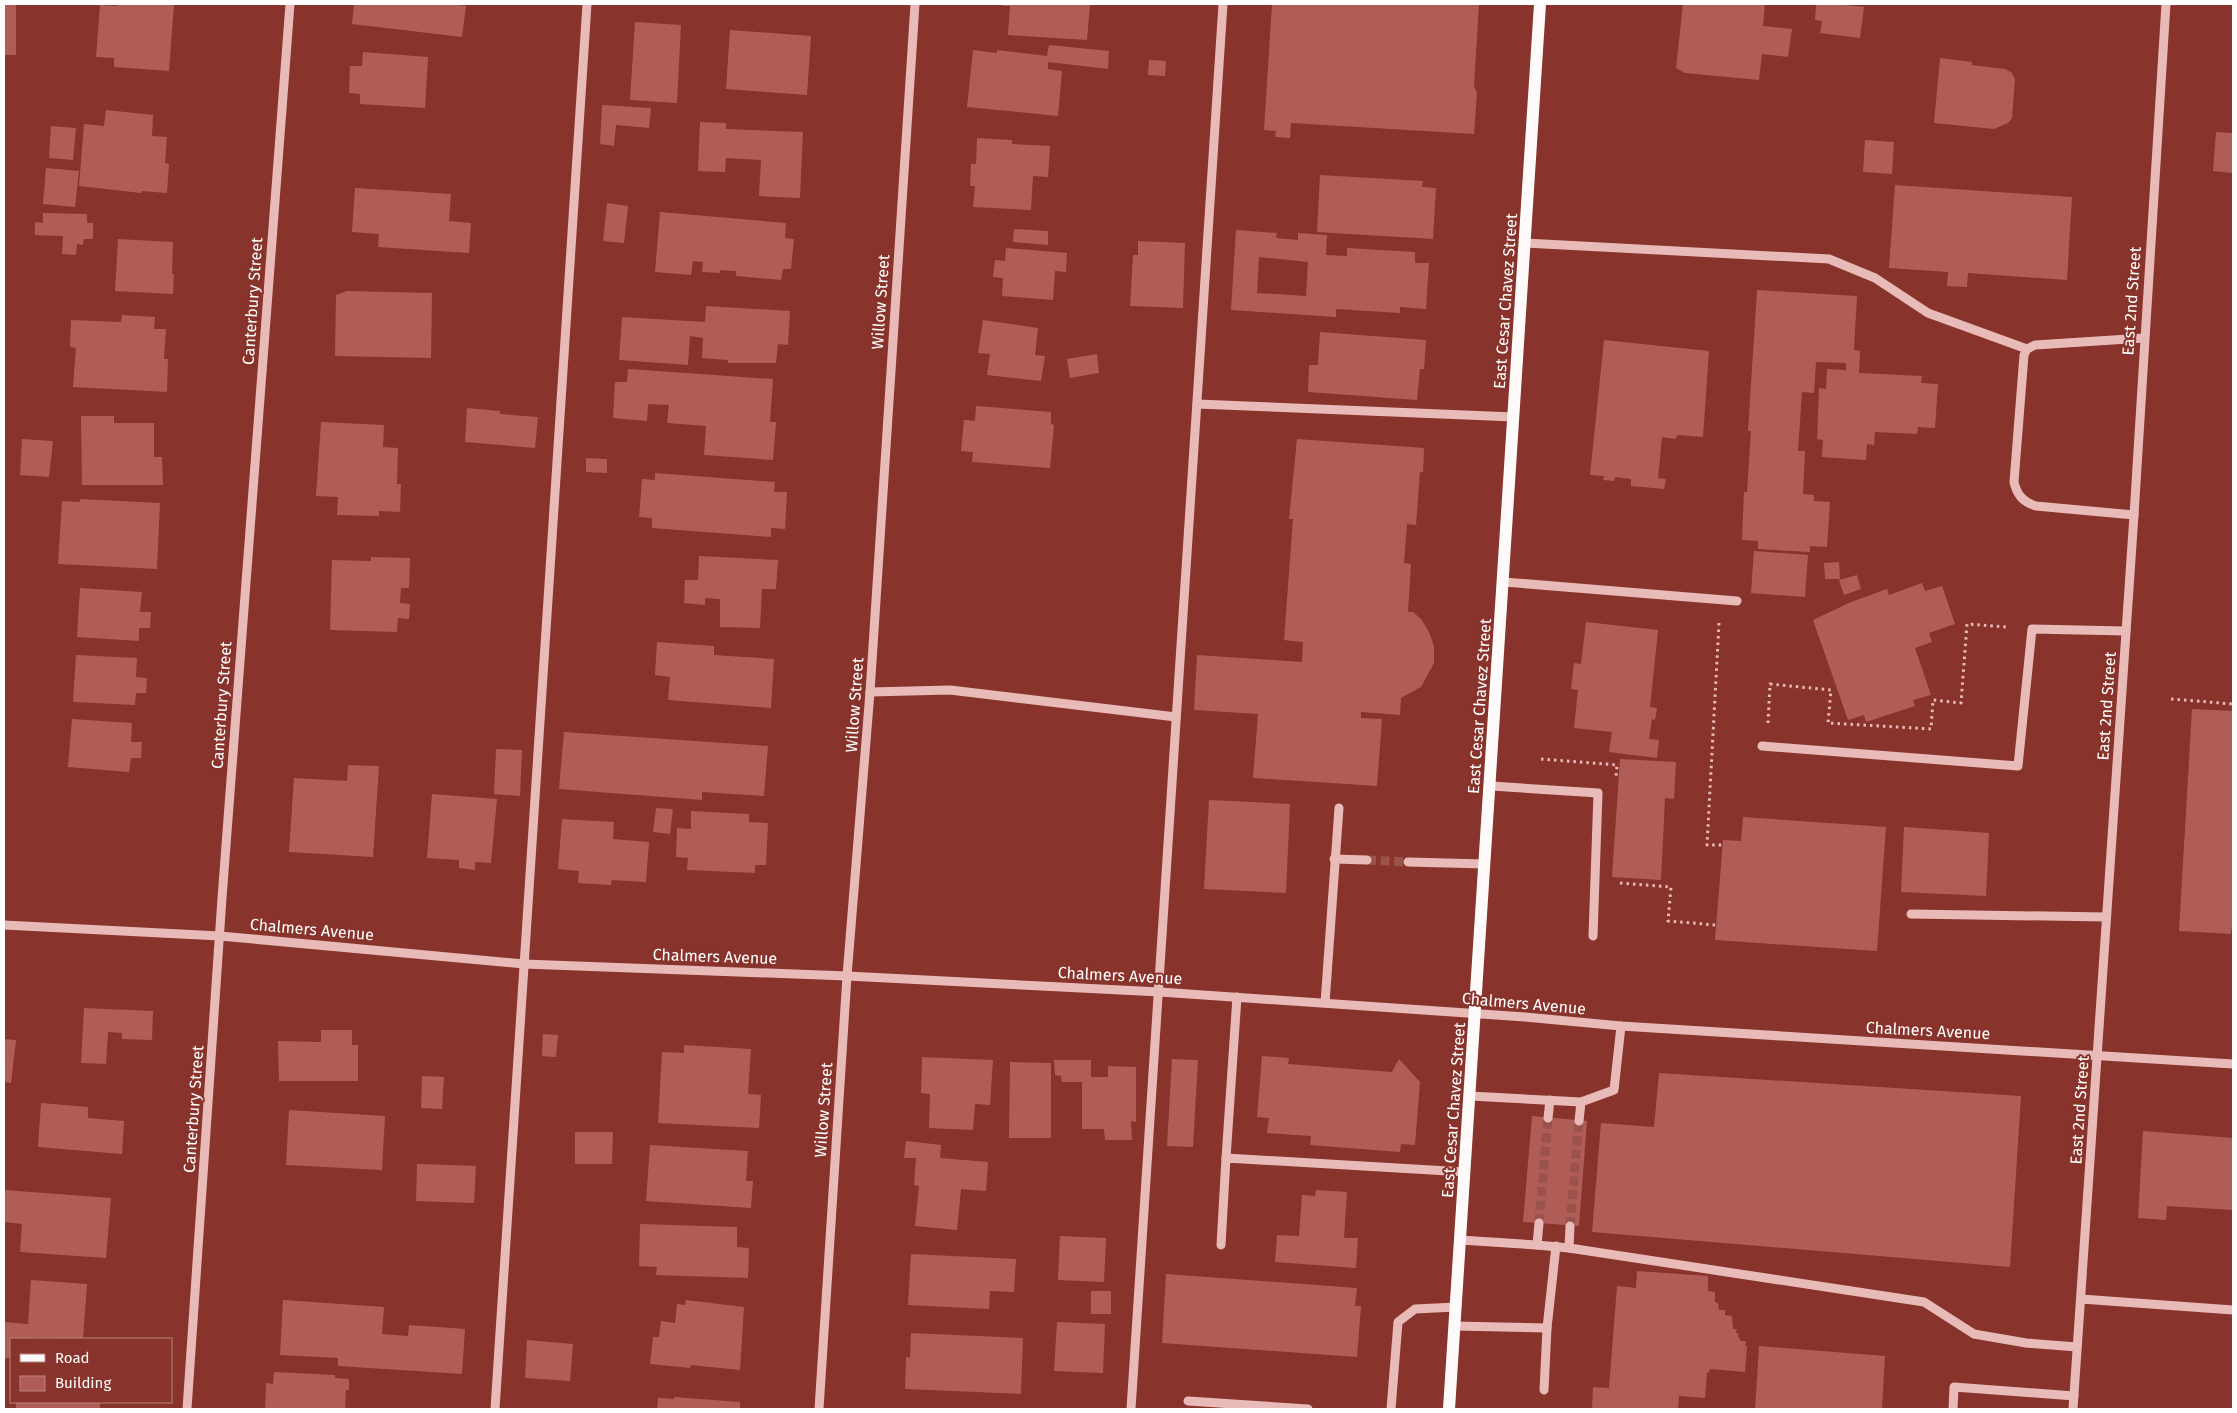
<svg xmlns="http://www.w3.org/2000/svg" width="2237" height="1413" font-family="'Fira Sans',sans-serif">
	<rect width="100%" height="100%" fill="#88332b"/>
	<g fill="#b15d57" fill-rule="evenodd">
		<rect x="4" y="4" width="12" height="51"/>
		<polygon points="117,4 174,4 169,71 114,67 114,58 96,57 100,5 117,6"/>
		<polygon points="354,4 448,4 466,6 462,37 352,24"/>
		<polygon points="1003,4 1090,4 1087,40 1008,35 1010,6 1003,6"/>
		<polygon points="1272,4 1479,4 1474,86 1477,93 1474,134 1291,123 1290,138 1275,137 1276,131 1264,130"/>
		<polygon points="1683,4 1765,4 1763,26 1792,29 1788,57 1762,54 1759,80 1685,73 1676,68"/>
		<polygon points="1816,4 1838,4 1864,7 1860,38 1820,33 1822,21 1815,20"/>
		<polygon points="635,22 681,25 677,103 630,100"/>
		<polygon points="730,30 811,36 807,95 726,89"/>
		<polygon points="1049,45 1109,51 1108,69 1048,62 1048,69 1062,71 1058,116 967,107 973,50 997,53 997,50 1047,56"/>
		<polygon points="363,52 428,57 425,108 360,104 360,94 349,93 350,66 362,66"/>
		<polygon points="1940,58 1972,62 1972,65 2005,69 2012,73 2015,79 2012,118 2008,123 1994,129 1934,123"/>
		<polygon points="1149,60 1166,61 1165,76 1148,75"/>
		<polygon points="602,105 651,108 649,128 616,125 614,146 600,144"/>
		<polygon points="106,110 153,115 152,136 167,137 165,163 169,164 167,193 142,191 141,193 79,186 84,124 104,126"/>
		<polygon points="700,122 726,123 726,129 803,132 800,198 759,196 761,160 726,158 725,172 698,171"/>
		<polygon points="51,126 76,128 73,160 49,158"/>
		<polygon points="2216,132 2233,133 2233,173 2213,171"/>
		<polygon points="977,138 1012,140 1012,144 1050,146 1048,177 1033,176 1031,210 973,207 975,186 970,186 971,164 976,164"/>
		<polygon points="1865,140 1894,142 1892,174 1863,172"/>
		<polygon points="46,168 79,171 75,207 43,204"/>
		<polygon points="1320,175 1423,181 1422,187 1436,188 1433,239 1317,232"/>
		<polygon points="1895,185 2072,197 2067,280 1968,273 1967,287 1947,286 1948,272 1889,268"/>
		<polygon points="355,188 451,194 449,221 471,223 469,253 378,247 379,234 352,232"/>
		<polygon points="607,203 628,206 624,243 603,241"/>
		<polygon points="660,212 786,223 785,238 794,239 791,269 783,269 781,280 736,276 736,271 720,270 720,273 702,272 703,262 693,261 691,275 655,272"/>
		<polygon points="43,213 87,214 87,223 93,223 93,239 84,239 83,245 77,244 76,255 62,254 63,236 35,235 35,222 43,223"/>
		<polygon points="1014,229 1048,231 1048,245 1013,242"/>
		<path d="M1236,230l41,3 -1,5 22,2v-7l29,2 -1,20 21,1v-8l68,4v11h14l-3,46 -26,-2v6l-64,-4v8l-105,-7zM1259,257l49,5 -2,34 -49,-3z"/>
		<polygon points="118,239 173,242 172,274 174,274 173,294 115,291"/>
		<polygon points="1138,241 1185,243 1183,308 1130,306 1133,255 1138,255"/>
		<polygon points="1006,248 1067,253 1066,272 1055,271 1053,300 1002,296 1003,278 993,277 995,260 1005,261"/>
		<polygon points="1757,290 1857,296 1854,350 1860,351 1859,373 1922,376 1921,383 1938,384 1935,428 1918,427 1917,434 1875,432 1874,445 1867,444 1866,460 1822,457 1823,440 1817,439 1819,388 1826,389 1827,369 1846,370 1846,363 1816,362 1814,393 1802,392 1798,451 1805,451 1803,494 1814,495 1814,501 1830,502 1827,547 1810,546 1810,552 1758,549 1758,541 1742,540 1744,492 1747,492 1751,431 1748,431"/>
		<polygon points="347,291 432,293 431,358 335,356 336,295"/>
		<polygon points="706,306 790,311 788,345 778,344 776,363 728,363 728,360 702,358 703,338 690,336 688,365 619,360 622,317 705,322"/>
		<polygon points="122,315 155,317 154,329 166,329 164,359 168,359 167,392 73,387 76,348 70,347 71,320 121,322"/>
		<polygon points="983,320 1038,328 1035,355 1045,356 1041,381 987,375 990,354 978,353"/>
		<polygon points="1320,332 1426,340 1424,369 1420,369 1417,400 1308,392 1309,365 1318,365"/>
		<polygon points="1604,340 1709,351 1703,437 1677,435 1676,439 1662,437 1658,478 1666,479 1664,489 1631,486 1631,479 1615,477 1614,481 1603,480 1604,476 1590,475"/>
		<polygon points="1097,354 1099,373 1070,378 1067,359"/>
		<polygon points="628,369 773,379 770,422 776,422 773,460 704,455 706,426 667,423 669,405 648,404 647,421 613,418 615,382 627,382"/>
		<polygon points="976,406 1051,412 1051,424 1054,425 1050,468 972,462 973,452 961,451 964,420 975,421"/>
		<polygon points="467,408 500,411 500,414 538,417 535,448 465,442"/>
		<polygon points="81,416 114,416 114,423 154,423 154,457 162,457 163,485 82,485"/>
		<polygon points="321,422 384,425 383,447 398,448 397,484 401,484 400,512 379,511 379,516 337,515 338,497 316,496"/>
		<polygon points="22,439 53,441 49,477 20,475"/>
		<polygon points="1297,439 1424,448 1423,472 1420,472 1416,525 1407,524 1404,563 1411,564 1408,612 1413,612 1421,619 1429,632 1434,646 1434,663 1421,687 1401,698 1400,715 1361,712 1361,718 1382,719 1377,786 1253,778 1258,714 1194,710 1197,655 1302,662 1303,642 1284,640 1293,519 1289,519"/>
		<polygon points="586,458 607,459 607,473 586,472"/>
		<polygon points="655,473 775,482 774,492 787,492 785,529 771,528 771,537 652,528 652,518 639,517 642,479 655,480"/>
		<polygon points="80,499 160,503 157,569 58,564 62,501 80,502"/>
		<polygon points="1754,551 1808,555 1805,597 1751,593"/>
		<polygon points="699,556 778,560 776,589 762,589 760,628 720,627 720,599 705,598 705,605 684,603 685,580 698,580"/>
		<polygon points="371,557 410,558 409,588 401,588 400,603 410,604 409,619 398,618 397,632 330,630 332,560 371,561"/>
		<polygon points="1839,562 1840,579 1825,579 1824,563"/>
		<polygon points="1857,575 1861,589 1844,595 1839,580"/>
		<polygon points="1922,583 1925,591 1942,586 1955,624 1929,633 1932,642 1915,648 1931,695 1913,700 1915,706 1866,722 1864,715 1848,720 1813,620 1851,602 1887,589 1889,595"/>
		<polygon points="80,588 142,592 140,612 151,612 150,628 139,628 139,641 77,637"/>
		<polygon points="1586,622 1658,630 1650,707 1657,708 1655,720 1652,719 1649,739 1659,740 1657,758 1609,752 1612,732 1574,728 1578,690 1571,689 1574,663 1581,664"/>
		<polygon points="657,642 714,646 714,655 774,659 771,708 668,700 670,677 655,675"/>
		<polygon points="76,655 137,658 136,677 147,678 146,693 136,693 135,705 73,702"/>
		<polygon points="2192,709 2233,711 2233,915 2231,934 2179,931"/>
		<polygon points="72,719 132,723 131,742 142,742 141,758 131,758 129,772 68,767"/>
		<polygon points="564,732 768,746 764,796 702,792 702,800 559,789"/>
		<polygon points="496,749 522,750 520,796 494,794"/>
		<polygon points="1620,759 1676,762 1674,799 1665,798 1661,880 1612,877"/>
		<polygon points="348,765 379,766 373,857 289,852 294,778 347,781"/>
		<polygon points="432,794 497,799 491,863 475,862 475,870 459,868 459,860 427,858"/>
		<polygon points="1209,800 1290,804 1286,893 1204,889"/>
		<polygon points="656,808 673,809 670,834 653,832"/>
		<polygon points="691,811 749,814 749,822 768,823 766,865 755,865 755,873 687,870 688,858 676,857 677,828 691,829"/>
		<polygon points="1743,817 1886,827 1877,951 1715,940 1723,840 1741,841"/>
		<polygon points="562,819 614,822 613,839 649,842 646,882 612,880 611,885 578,883 579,871 558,869"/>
		<polygon points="1904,827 1989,833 1986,896 1901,892"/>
		<polygon points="84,1008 153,1011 152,1040 122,1039 122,1033 108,1032 106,1064 81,1063"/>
		<polygon points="321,1030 352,1030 352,1045 358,1045 358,1081 279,1081 278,1041 321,1042"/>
		<polygon points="543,1034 558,1035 556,1057 542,1056"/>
		<polygon points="4,1039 16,1040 11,1083 4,1082"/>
		<polygon points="684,1045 751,1049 748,1094 761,1095 759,1128 658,1123 662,1052 684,1053"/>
		<polygon points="1262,1056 1289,1058 1288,1064 1392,1072 1399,1059 1420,1082 1415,1145 1401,1144 1400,1152 1310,1145 1311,1136 1267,1133 1269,1118 1257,1117"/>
		<polygon points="922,1057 993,1060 990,1105 975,1104 973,1130 929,1128 930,1094 921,1093"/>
		<polygon points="1172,1059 1198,1060 1193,1147 1167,1146"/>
		<polygon points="1054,1060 1091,1060 1091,1077 1108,1077 1108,1066 1136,1067 1136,1122 1131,1121 1132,1140 1105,1140 1104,1129 1082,1129 1082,1082 1062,1082 1061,1076 1055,1075"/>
		<polygon points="1010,1062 1051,1063 1051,1138 1009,1138"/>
		<polygon points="1659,1073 2021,1096 2010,1267 1592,1232 1601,1123 1654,1127"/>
		<polygon points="422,1076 444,1077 442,1109 421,1108"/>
		<polygon points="41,1103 88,1107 88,1118 124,1121 122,1154 38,1147"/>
		<polygon points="289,1110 385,1116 382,1170 286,1165"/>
		<polygon points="1532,1116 1587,1121 1579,1226 1523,1222"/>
		<polygon points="2143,1131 2233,1138 2233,1210 2167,1206 2166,1220 2138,1218"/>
		<polygon points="575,1132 613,1132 612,1164 575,1164"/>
		<polygon points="906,1141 941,1145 940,1158 988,1162 986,1191 961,1189 957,1230 915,1226 919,1186 914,1185 916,1158 904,1158"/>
		<polygon points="650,1145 748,1151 746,1181 753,1181 751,1208 646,1201"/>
		<polygon points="417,1164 476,1166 474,1203 416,1201"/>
		<polygon points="4,1190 111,1198 106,1258 20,1252 22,1224 4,1222"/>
		<polygon points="1316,1190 1347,1192 1344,1238 1358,1238 1356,1268 1275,1262 1277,1235 1299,1236 1302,1195 1315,1196"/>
		<polygon points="640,1224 737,1227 737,1247 749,1248 748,1278 656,1275 657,1267 639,1266"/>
		<polygon points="1060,1236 1106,1238 1104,1282 1058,1280"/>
		<polygon points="911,1254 1016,1259 1014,1292 990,1291 989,1309 908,1305"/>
		<polygon points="1637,1271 1708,1276 1708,1291 1715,1292 1715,1302 1718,1303 1719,1310 1725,1310 1725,1315 1732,1316 1733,1329 1737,1329 1736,1333 1739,1334 1738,1336 1741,1341 1746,1341 1745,1346 1747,1346 1745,1372 1710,1369 1709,1372 1707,1373 1705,1398 1679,1396 1678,1409 1592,1409 1593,1387 1609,1388 1617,1286 1636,1288"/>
		<polygon points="1166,1274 1357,1288 1355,1306 1361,1306 1357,1357 1162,1343"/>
		<polygon points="31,1280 87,1284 83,1339 34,1337 34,1339 11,1339 11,1358 4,1358 4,1322 28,1324"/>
		<rect x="1091" y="1291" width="20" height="23"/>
		<polygon points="283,1300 384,1307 382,1334 408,1336 409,1325 465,1329 462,1374 338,1366 338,1358 280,1355"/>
		<polygon points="686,1300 744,1307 740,1370 691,1365 690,1368 650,1364 653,1337 659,1337 661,1321 675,1323 677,1304 685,1305"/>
		<polygon points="1057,1322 1105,1324 1103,1373 1054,1371"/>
		<polygon points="911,1333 1023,1338 1021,1394 905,1389 906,1357 910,1358"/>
		<polygon points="527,1340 573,1344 570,1381 525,1378"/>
		<polygon points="1759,1346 1885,1356 1882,1409 1755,1409"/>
		<polygon points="274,1372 335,1375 335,1378 349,1379 349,1390 346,1390 345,1409 265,1409 266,1383 273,1384"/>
		<polygon points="674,1397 740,1402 740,1409 657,1409 658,1398 674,1399"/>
		<rect x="16" y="1402" width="84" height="7"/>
	</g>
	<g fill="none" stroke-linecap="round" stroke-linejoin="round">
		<g stroke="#9a524b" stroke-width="9" stroke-dasharray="9 4.5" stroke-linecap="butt">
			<polyline points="1367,860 1408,862"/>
			<polyline points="1539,1223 1548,1118"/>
			<polyline points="1570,1226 1579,1121"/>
		</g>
		<g stroke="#e8bbb8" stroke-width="3" stroke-dasharray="2.5 4" stroke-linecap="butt">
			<polyline points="1719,623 1707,845 1722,845"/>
			<polyline points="2171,699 2233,704"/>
			<polyline points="1768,723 1770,684 1831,690 1828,723 1931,729 1933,700 1961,703 1967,624 2007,627"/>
			<polyline points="1541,759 1617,765 1616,776"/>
			<polyline points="1620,883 1671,887 1668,921 1716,925"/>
		</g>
		<g stroke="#e8bbb8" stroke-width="9">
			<polyline points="1525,243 1829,259 1875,278 1928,313 2027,349"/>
			<polyline points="1197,404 1514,417"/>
			<path d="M2134,515l-98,-9c-13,-4 -19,-11 -22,-24l10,-127 3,-6 8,-4 109,-7"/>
			<polyline points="1504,582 1737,601"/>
			<polyline points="870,692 950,690 1176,717"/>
			<polyline points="1762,746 2018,766 2032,629 2126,631"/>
			<polyline points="1491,786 1598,793 1593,936"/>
			<polyline points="1334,859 1367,860"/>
			<polyline points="1408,862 1485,864"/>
			<polyline points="1911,914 2106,917"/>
			<polyline points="4,925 220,936 524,964 847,976 1160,992 1525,1017 1621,1026 2233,1064"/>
			<polyline points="1325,1003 1339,808"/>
			<polyline points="1470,1096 1581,1102 1614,1090 1621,1026"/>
			<polyline points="1548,1118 1550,1100"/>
			<polyline points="1579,1121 1581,1102"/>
			<polyline points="1226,1158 1237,997"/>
			<polyline points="1539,1223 1537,1245 1569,1248 1570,1226"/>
			<polyline points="1460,1240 1537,1245"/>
			<polyline points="1221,1245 1226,1158 1465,1172"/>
			<polyline points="1569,1248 1924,1302 1974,1334 2026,1343 2077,1347"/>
			<polyline points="2081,1299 2233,1310"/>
			<polyline points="1454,1326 1547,1328 1556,1246"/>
			<polyline points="1544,1390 1547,1328"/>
			<polyline points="1188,1401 1308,1409"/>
			<polyline points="187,1409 222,898 290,4"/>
			<polyline points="495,1409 587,4"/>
			<polyline points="819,1409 847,976 870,692 915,4"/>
			<polyline points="1131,1409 1223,4"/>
			<polyline points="1391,1409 1398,1322 1415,1309 1456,1307"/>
			<polyline points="1953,1409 1954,1387 2074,1396"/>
			<polyline points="2073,1409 2134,515 2166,4"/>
		</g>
		<polyline stroke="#fefafa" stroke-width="12" points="1449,1409 1540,4"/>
	</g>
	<g text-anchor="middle" stroke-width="4" stroke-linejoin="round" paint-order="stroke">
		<g font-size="16" fill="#fff" stroke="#88332b">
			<text transform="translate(252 301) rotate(-86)" y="6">Canterbury Street</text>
			<text transform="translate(1505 301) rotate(-86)" y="6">East Cesar Chavez Street</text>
			<text transform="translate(2131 301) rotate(-86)" y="6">East 2nd Street</text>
			<text transform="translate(880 302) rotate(-86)" y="6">Willow Street</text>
			<text transform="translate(221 705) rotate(-86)" y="6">Canterbury Street</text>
			<text transform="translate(854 705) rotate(-86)" y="6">Willow Street</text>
			<text transform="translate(1479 706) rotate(-86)" y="6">East Cesar Chavez Street</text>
			<text transform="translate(2106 706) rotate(-86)" y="6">East 2nd Street</text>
			<text transform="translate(312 929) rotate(5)" y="6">Chalmers Avenue</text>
			<text transform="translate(715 956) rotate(2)" y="6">Chalmers Avenue</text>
			<text transform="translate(1120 975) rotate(3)" y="6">Chalmers Avenue</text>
			<text transform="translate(1524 1003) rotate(5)" y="6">Chalmers Avenue</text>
			<text transform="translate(1928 1030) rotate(3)" y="6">Chalmers Avenue</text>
			<text transform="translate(193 1109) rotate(-86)" y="6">Canterbury Street</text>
			<text transform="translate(823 1110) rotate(-86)" y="6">Willow Street</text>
			<text transform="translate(1453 1110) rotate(-86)" y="6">East Cesar Chavez Street</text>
			<text transform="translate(2079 1110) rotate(-86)" y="6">East 2nd Street</text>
		</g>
	</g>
	<rect width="2237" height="1413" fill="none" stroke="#ffffff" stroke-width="10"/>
	<rect x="10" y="1338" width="162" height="65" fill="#88332b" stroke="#b88580"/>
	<rect x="20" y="1354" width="25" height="8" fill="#fefafa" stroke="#b88580"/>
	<text x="55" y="1363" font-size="15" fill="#ffffff">Road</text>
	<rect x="20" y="1376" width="25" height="15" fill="#b15d57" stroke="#b88580"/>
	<text x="55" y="1388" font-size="15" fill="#ffffff">Building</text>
</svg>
